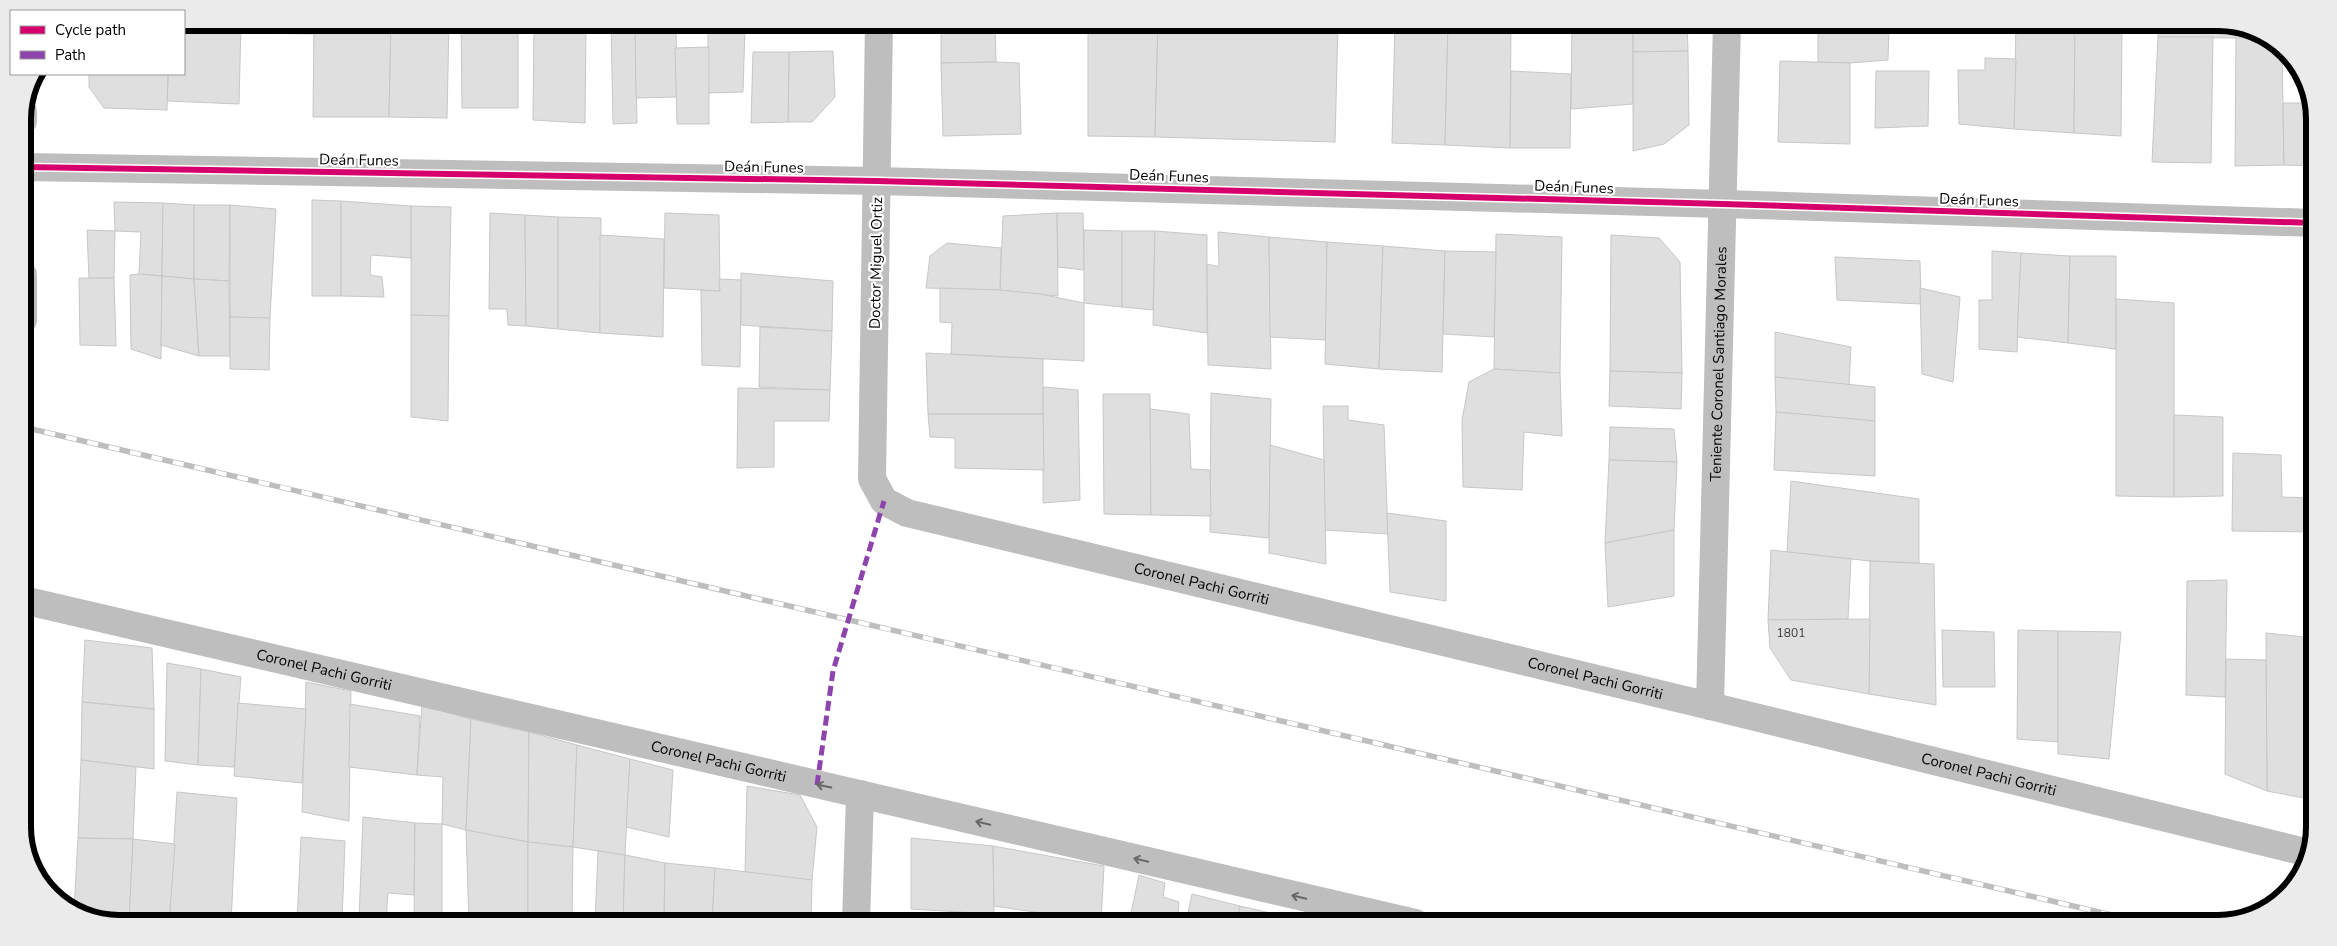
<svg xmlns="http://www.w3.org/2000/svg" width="2337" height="946" font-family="'Nunito Sans',sans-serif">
	<rect width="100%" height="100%" fill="#fff"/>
	<g fill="#dfdfdf" stroke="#c7c7c7">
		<polygon points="184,22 241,22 239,104 167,101 168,74 184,74"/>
		<polygon points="241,22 314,22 314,34 240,33"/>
		<polygon points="314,22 391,22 389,117 313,117"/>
		<polygon points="391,22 449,22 447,118 389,117"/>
		<polygon points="461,22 518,22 518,108 462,108"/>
		<polygon points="534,22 586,22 585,123 533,120"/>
		<polygon points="611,22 635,22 637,123 613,124"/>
		<polygon points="635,22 676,22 677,97 636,98"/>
		<polygon points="941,22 995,22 996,62 941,63"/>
		<polygon points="1088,22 1158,22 1155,137 1088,136"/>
		<polygon points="1158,22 1338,22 1335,142 1155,137"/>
		<polygon points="1395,22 1448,22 1445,145 1392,143"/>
		<polygon points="1448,22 1511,22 1510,148 1445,145"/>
		<polygon points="1572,22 1633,22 1633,104 1571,109"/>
		<polygon points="1633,22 1687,22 1688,51 1633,52"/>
		<polygon points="1818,22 1889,22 1888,60 1850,63 1818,62"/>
		<polygon points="2016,22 2075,22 2074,133 2014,129"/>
		<polygon points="2075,22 2122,22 2121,136 2074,133"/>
		<polygon points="2158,22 2217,22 2235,26 2236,38 2158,37"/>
		<polygon points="708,25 745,26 743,92 708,93"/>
		<polygon points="2262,36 2282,51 2284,165 2235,166 2236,38"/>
		<polygon points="2158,37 2213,37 2211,163 2152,162"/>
		<polygon points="709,47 709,124 677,124 675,48"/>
		<polygon points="833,51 835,97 812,122 788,122 789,52"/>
		<polygon points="1688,51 1689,125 1664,144 1633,151 1633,52"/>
		<polygon points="753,52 789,52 788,122 751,123"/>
		<polygon points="1985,58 2016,59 2014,129 1959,124 1958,70 1985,70"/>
		<polygon points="1780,61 1850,63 1850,144 1778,142"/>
		<polygon points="996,62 1019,63 1021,134 943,136 941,63"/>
		<polygon points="1511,71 1571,74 1570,148 1510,148"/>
		<polygon points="1876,71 1929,71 1928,126 1875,128"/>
		<polygon points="89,74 168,74 167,110 104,108 89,87"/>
		<polygon points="2283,103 2310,103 2314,114 2314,166 2284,165"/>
		<polygon points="312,200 341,201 341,296 312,296"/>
		<polygon points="341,201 411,206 411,258 371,255 370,275 382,277 384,297 341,296"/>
		<polygon points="114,202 163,203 162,276 139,274 141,232 115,231"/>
		<polygon points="163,203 194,205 194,279 162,276"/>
		<polygon points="194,205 230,205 229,281 194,279"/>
		<polygon points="230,205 276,209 270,318 230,317"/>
		<polygon points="411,206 451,207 449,316 411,315"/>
		<polygon points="490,213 525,215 526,326 508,325 507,309 489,309"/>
		<polygon points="665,213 719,215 720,291 664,288"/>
		<polygon points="1057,213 1058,296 1000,290 1003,216"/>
		<polygon points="1057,213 1083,213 1084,270 1058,267"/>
		<polygon points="525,215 558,217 558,329 526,326"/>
		<polygon points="558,217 601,218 600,333 558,329"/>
		<polygon points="87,230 115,231 114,278 89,278"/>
		<polygon points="1084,230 1122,231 1122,307 1084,303"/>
		<polygon points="1122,231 1155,231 1153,310 1122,307"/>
		<polygon points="1155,231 1207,235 1207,333 1153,325"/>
		<polygon points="1218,232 1269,237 1271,369 1208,365 1207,264 1219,267"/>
		<polygon points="1496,234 1562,237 1560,373 1494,369"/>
		<polygon points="600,235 664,239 663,337 600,333"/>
		<polygon points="1611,235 1659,238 1680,262 1682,373 1610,371"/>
		<polygon points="1269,237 1327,242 1326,340 1270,337"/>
		<polygon points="1327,242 1383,246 1379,369 1325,364"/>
		<polygon points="947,243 1001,248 1000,290 926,288 930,256"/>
		<polygon points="1383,246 1445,251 1442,372 1379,369"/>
		<polygon points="1445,251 1496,252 1494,337 1443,334"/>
		<polygon points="1992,251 2021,253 2017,352 1979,349 1979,300 1992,300"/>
		<polygon points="2021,253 2070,256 2068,343 2017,337"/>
		<polygon points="2070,256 2116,256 2116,349 2068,343"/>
		<polygon points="1835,257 1920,261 1921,304 1837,300"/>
		<polygon points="741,273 833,281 832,331 741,325"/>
		<polygon points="139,274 162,276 161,359 131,349 130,275"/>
		<polygon points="162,276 194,279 199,356 161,345"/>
		<polygon points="79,278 114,278 116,346 80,345"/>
		<polygon points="194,279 229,281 230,356 199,356"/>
		<polygon points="719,279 741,280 740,367 702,365 701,290 720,291"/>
		<polygon points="940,288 1000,290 1040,294 1084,303 1084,361 951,354 952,323 940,322"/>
		<polygon points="1920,288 1960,297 1953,382 1922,374"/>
		<polygon points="2116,299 2174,303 2174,497 2116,496"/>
		<polygon points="411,315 449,316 448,421 411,417"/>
		<polygon points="230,317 270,318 269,370 230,369"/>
		<polygon points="760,327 832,331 830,390 759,387"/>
		<polygon points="1775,332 1851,347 1849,385 1775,377"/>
		<polygon points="926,353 1043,359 1043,414 928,414"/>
		<polygon points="1494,369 1560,373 1562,436 1524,432 1522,490 1463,487 1462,420 1469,382"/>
		<polygon points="1610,371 1682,373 1681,409 1609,406"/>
		<polygon points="1775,377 1875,387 1875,421 1776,412"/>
		<polygon points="1043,387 1078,390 1080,500 1043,503"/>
		<polygon points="738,388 830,390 829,421 774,421 774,467 737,468"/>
		<polygon points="1211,393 1271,399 1269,538 1210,532"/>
		<polygon points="1103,394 1150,394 1151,515 1104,514"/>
		<polygon points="1323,406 1348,406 1348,420 1384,425 1388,534 1325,530"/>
		<polygon points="1150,409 1189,414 1191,469 1210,470 1211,516 1151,515"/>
		<polygon points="1776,412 1875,421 1875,476 1774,470"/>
		<polygon points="928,414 1043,414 1044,470 955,468 955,438 930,437"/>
		<polygon points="2174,415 2223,417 2223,496 2174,497"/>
		<polygon points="1610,427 1674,429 1677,462 1609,460"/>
		<polygon points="1270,445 1324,460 1326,564 1269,553"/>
		<polygon points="2233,453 2281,455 2282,497 2314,498 2314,532 2232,531"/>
		<polygon points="1609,460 1677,462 1674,530 1605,543"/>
		<polygon points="1791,481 1919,499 1919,563 1870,561 1787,552"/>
		<polygon points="1387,513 1446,521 1446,601 1390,592"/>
		<polygon points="1674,530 1674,596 1608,607 1605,543"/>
		<polygon points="1771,550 1851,559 1848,619 1768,620"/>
		<polygon points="1870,561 1934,564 1936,705 1869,694"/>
		<polygon points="2227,580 2225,697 2186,695 2187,581"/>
		<polygon points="1870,619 1869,694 1791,680 1770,648 1768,620"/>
		<polygon points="1942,630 1994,632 1995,687 1943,687"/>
		<polygon points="2018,630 2058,631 2058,742 2017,739"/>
		<polygon points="2058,631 2121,632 2109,759 2058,754"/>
		<polygon points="2266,633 2314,638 2314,800 2267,791"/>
		<polygon points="85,640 152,648 154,709 82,702"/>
		<polygon points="2226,659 2266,660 2267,791 2225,774"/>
		<polygon points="167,663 201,669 198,765 165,761"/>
		<polygon points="201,669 241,677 234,767 198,765"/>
		<polygon points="306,682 351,691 349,821 302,812"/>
		<polygon points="82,702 154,709 154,769 81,760"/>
		<polygon points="238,703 306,709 302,783 234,776"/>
		<polygon points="350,704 420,716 417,775 349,767"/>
		<polygon points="422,705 471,719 466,830 442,824 443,777 417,775"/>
		<polygon points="471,719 529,732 528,842 466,830"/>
		<polygon points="529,732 577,745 573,847 528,842"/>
		<polygon points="577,745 630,759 625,855 573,847"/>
		<polygon points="630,759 673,770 669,837 626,827"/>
		<polygon points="81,760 136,767 133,839 78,838"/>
		<polygon points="747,786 800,795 817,827 812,880 745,872"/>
		<polygon points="177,792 237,798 231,923 169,923"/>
		<polygon points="363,817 415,823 414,895 388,893 386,920 359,920"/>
		<polygon points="415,823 442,824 442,923 414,923"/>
		<polygon points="466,830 528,842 528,923 469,923"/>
		<polygon points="301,837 345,841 342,923 297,923"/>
		<polygon points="78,838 133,839 129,923 83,916 74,910"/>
		<polygon points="911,838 993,846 994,914 911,909"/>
		<polygon points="133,839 175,844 169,923 129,923"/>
		<polygon points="528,842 573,847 572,923 528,923"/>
		<polygon points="993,846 1104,866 1101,922 994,906"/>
		<polygon points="598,851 625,855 623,923 595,923"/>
		<polygon points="625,855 665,863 664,923 623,923"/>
		<polygon points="665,863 715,868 712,923 664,923"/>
		<polygon points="715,868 812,880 811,921 808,923 712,923"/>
		<polygon points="1139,875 1165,883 1163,897 1179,902 1178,916 1186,919 1186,923 1129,923"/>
		<polygon points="1192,894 1240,906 1237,923 1186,923"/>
		<polygon points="1240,906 1275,914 1274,923 1237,923"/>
	</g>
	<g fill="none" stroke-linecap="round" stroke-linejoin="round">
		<g stroke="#bebebe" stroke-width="28">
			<path id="s1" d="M879,22l-7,457 12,22 23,12 803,193 599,147"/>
			<polyline points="23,121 23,112"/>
			<polyline points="23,167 877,181 1723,204 2314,223"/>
			<polyline points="23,275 23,320"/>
			<path id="s2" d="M23,600l1392,323"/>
			<path id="s3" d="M1710,706l17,-684"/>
		</g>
		<polyline stroke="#bebebe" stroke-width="28" points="856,923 860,794"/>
		<defs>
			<polyline id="rail" points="23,427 2146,923"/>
		</defs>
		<use href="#rail" stroke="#bebebe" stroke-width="5.5"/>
		<use href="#rail" stroke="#fff" stroke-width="4" stroke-dasharray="11" stroke-linecap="butt"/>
		<polyline stroke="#8e44ad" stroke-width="5" stroke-dasharray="10 5" stroke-linecap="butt" points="817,785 833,671 884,501"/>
		<defs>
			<polyline id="cycleway" points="23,167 877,181 1723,204 2314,223"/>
		</defs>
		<use href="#cycleway" stroke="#fff" stroke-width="9"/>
		<use href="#cycleway" stroke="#d6006c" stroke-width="6"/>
	</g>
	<defs><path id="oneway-shaft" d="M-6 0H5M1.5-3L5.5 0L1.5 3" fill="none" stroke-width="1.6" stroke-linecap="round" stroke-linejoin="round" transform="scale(1.25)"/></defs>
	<g stroke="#686868">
		<use href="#oneway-shaft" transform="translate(824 786) rotate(-168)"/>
		<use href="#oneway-shaft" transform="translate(983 823) rotate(-167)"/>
		<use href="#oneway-shaft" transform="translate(1141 860) rotate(-167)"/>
		<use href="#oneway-shaft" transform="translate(1299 897) rotate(-167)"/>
	</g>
	<g text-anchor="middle" stroke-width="4.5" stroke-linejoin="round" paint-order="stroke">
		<g font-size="12" fill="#383838">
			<text x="1791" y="637">1801</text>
		</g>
		<g font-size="15" fill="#000" stroke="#fff">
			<text transform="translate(359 160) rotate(1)" y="5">Deán Funes</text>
			<text transform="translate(764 167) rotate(1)" y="5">Deán Funes</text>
			<text transform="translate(1169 176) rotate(2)" y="5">Deán Funes</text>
			<text transform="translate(1574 187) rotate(2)" y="5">Deán Funes</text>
			<text transform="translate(1979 200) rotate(2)" y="5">Deán Funes</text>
			<text transform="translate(876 263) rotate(-89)" y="5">Doctor Miguel Ortiz</text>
			<text dy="5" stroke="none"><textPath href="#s3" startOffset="342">Teniente Coronel Santiago Morales</textPath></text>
			<text dy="5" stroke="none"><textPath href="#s1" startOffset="811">Coronel Pachi Gorriti</textPath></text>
			<text dy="5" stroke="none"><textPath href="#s2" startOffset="309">Coronel Pachi Gorriti</textPath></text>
			<text dy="5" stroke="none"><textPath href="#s1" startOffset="1216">Coronel Pachi Gorriti</textPath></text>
			<text dy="5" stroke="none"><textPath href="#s2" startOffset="714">Coronel Pachi Gorriti</textPath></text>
			<text dy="5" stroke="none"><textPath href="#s1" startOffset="1621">Coronel Pachi Gorriti</textPath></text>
		</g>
	</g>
	<path d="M0 0H2337V946H0ZM119 31H2218A88 88 0 0 1 2306 119V827A88 88 0 0 1 2218 915H119A88 88 0 0 1 31 827V119A88 88 0 0 1 119 31Z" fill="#ebebeb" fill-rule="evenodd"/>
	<path fill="none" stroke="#000" stroke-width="6" d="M119 31H2218A88 88 0 0 1 2306 119V827A88 88 0 0 1 2218 915H119A88 88 0 0 1 31 827V119A88 88 0 0 1 119 31Z"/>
	<rect x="10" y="10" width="175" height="65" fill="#ffffff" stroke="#999999"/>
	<rect x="20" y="26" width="25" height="8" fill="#d6006c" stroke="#999999"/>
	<text x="55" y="35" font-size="15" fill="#000000">Cycle path</text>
	<rect x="20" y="51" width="25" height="8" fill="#8e44ad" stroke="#999999"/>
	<text x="55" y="60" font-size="15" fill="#000000">Path</text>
</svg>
